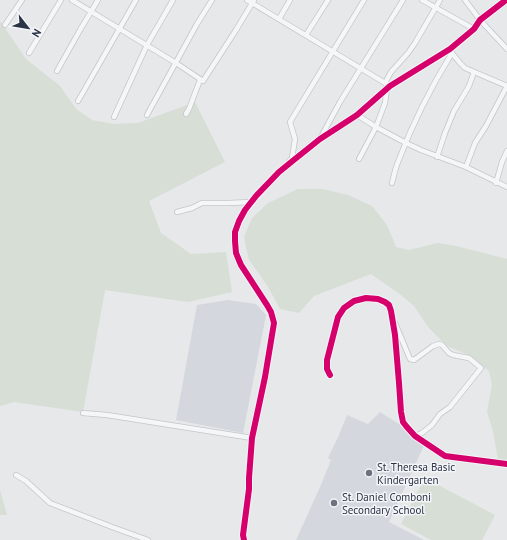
<svg xmlns="http://www.w3.org/2000/svg" width="507" height="540" font-family="'PT Sans',sans-serif">
	<rect width="100%" height="100%" fill="#e6e8ea"/>
	<g fill="#d4d7dd">
		<polygon points="228,300 256,304 266,315 243,433 176,420 197,305"/>
		<polygon points="380,412 426,441 389,522 424,540 296,540 321,485 331,460 328,458 339,435 347,415 368,424"/>
	</g>
	<g fill="#d6ded6">
		<polygon points="0,21 26,59 60,86 76,109 92,120 114,124 138,123 195,102 225,162 149,201 161,233 191,254 226,252 232,292 188,302 105,290 83,412 14,402 0,406"/>
		<polygon points="298,189 322,189 348,195 372,206 387,225 396,247 409,250 438,243 456,246 507,259 507,461 498,460 493,431 487,412 492,385 489,371 471,356 447,346 429,328 414,306 401,295 371,274 314,296 299,313 280,309 267,285 249,260 244,237 252,218 268,203"/>
		<polygon points="425,478 495,515 482,540 431,540 401,524"/>
		<polygon points="0,490 7,515 0,515"/>
	</g>
	<g fill="none" stroke-linecap="round" stroke-linejoin="round">
		<defs>
			<g id="minor">
				<polyline points="72,0 176,63 203,81 236,30 254,0"/>
				<polyline points="247,0 390,86"/>
				<polyline points="422,0 474,29"/>
				<polyline points="465,0 480,20 507,49"/>
				<polyline points="279,19 290,0"/>
				<polyline points="5,25 22,0"/>
				<polyline points="306,35 328,0"/>
				<polyline points="451,52 460,63 465,68 507,86"/>
				<polyline points="29,53 61,0"/>
				<polyline points="57,71 80,30 98,0"/>
				<polyline points="385,83 391,72 408,53 415,43 440,0"/>
				<polyline points="78,101 136,0"/>
				<polyline points="186,114 189,109 200,80"/>
				<polyline points="147,115 197,24 212,0"/>
				<polyline points="357,115 376,127 406,143 421,150 466,167 507,187"/>
				<polyline points="114,117 147,45 173,0"/>
				<polyline points="321,137 340,102 403,0"/>
				<polyline points="437,157 445,133 454,111 469,86 474,72"/>
				<polyline points="359,159 376,127 385,103 387,89"/>
				<polyline points="289,161 292,158 295,139 290,122 364,0"/>
				<polyline points="466,167 475,143 486,126 507,86"/>
				<path d="M392,183c2,-7 3,-14 6,-21 14,-37 33,-75 54,-109"/>
				<polyline points="496,183 502,162 507,151"/>
				<polyline points="177,212 192,208 202,203 229,203 251,202 252,200"/>
				<polyline points="395,323 410,359 414,360 433,346 439,344 442,345 449,353 453,355 469,358 481,368 450,407 440,414 432,425 422,433 415,436"/>
				<polyline points="330,375 327,369 327,360 338,317 344,308 354,301 366,298 378,299 385,302 389,305 391,311 395,335 399,383 401,412 403,422 406,426 415,436 445,456 507,464"/>
				<polyline points="83,413 107,415 252,438"/>
				<polyline points="16,475 26,481 50,503 112,527 148,540"/>
				<polyline points="244,540 243,535 249,489 249,478 252,438 265,377 274,323 271,312 267,305 241,265 236,253 235,241 235,232 239,221 245,210 256,196 279,172 295,159 320,139 357,115 390,86 450,49 474,29 480,20 506,0"/>
			</g>
		</defs>
		<use href="#minor" stroke="#c4c6c8" stroke-width="6"/>
		<use href="#minor" stroke="#f5f6f7" stroke-width="4.5"/>
		<defs>
			<g id="cycleway">
				<polyline points="330,375 327,369 327,360 338,317 344,308 354,301 366,298 378,299 385,302 389,305 391,311 395,335 399,383 401,412 403,422 406,426 415,436 445,456 507,464"/>
				<polyline points="244,540 243,535 249,489 249,478 252,438 265,377 274,323 271,312 267,305 241,265 236,253 235,241 235,232 239,221 245,210 256,196 279,172 295,159 320,139 357,115 390,86 450,49 474,29 480,20 506,0"/>
			</g>
		</defs>
		<use href="#cycleway" stroke="#f4f6f9" stroke-width="8"/>
		<use href="#cycleway" stroke="#d6006c" stroke-width="6"/>
	</g>
	<g fill="#6c737f" stroke="#f4f6f9" stroke-width="1.5">
		<circle cx="369" cy="473" r="4"/>
		<circle cx="334" cy="503" r="4"/>
	</g>
	<g text-anchor="middle" stroke-width="3" stroke-linejoin="round" paint-order="stroke">
		<g font-size="11" fill="#2b3445" stroke="#f4f6f9" text-anchor="start">
			<text x="377" y="471">St. Theresa Basic<tspan x="377" dy="13">Kindergarten</tspan></text>
			<text x="342" y="501">St. Daniel Comboni<tspan x="342" dy="13">Secondary School</tspan></text>
		</g>
	</g>
	<g transform="translate(28 28) rotate(121)" stroke="#f4f6f9" stroke-width="3" paint-order="stroke">
	<path d="M0-3L7 15L0 10L-7 15Z" fill="#2b3445"/>
	<text y="-6" font-size="11" font-weight="bold" text-anchor="middle" fill="#2b3445">N</text>
	</g>
</svg>
